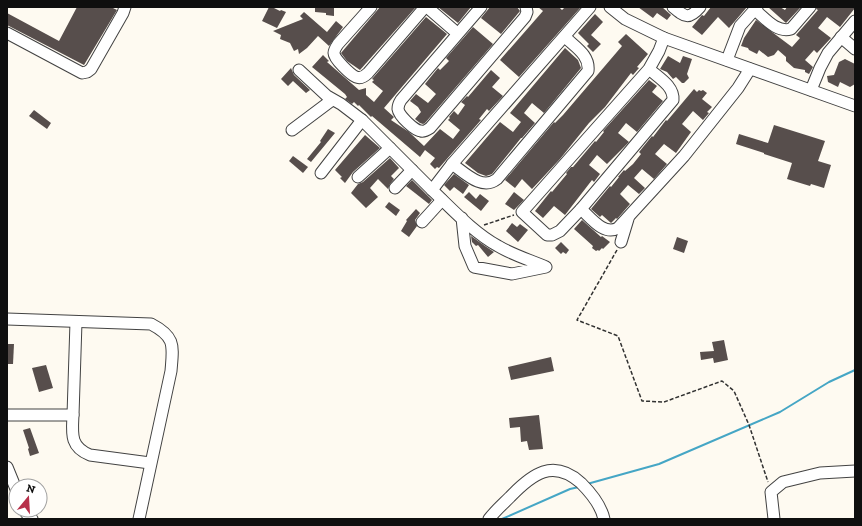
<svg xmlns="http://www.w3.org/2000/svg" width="862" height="526" font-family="'Zilla Slab',serif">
	<rect width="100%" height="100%" fill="#fefaf1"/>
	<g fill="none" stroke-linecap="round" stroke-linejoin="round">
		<g stroke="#45a6c5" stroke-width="2">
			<polyline points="587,484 659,464 780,412 829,382 855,370"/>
			<polyline points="502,519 570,489 579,487"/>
		</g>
	</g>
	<g fill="#574e4c">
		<polygon points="77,7 111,7 117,10 84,65 7,25 7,13 59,41"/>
		<polygon points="269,7 272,7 280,11 281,10 286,12 277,28 262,21"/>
		<polygon points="315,7 334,7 334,16 326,15 326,13 315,12"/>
		<polygon points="380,7 416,7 360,70 347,61 341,53"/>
		<polygon points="438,7 471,7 458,23"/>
		<polygon points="490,7 517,7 520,11 501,34 481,18"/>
		<polygon points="538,7 559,7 562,10 565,7 581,7 519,77 500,60 543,11"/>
		<polygon points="638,7 662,7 671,15 667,20 657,13 653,18"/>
		<polygon points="711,7 747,7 729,28 718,17 702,35 692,27 702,15 704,16"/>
		<polygon points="768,7 780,7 785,10 787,7 801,7 786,23"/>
		<polygon points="817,7 855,8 840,27 827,17 818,28 831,38 817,53 814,50 805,60 813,67 809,74 805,72 805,70 794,68 786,61 786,57 778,50 774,55 768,57 759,50 757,54 749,50 748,48 741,46 744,38 756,20 792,47 800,38 796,35 818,10 816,9"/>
		<polygon points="304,12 327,32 336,21 343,27 329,46 318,36 307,48 299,54 298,49 294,51 290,43 280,39 281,35 273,31 303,19 300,16"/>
		<polygon points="595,14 603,22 591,35 601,44 593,52 587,46 589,44 578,33"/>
		<polygon points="426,17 447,34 384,108 394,117 391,120 409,132 424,146 440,129 453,139 460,130 448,120 450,118 449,117 454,111 458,115 465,105 461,102 467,96 468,97 491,70 500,78 492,87 503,96 489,111 487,109 479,119 481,120 439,168 437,167 435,169 430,164 435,158 425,150 420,157 372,116 371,117 359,105 358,106 354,102 352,104 345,99 347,97 345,94 312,67 323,55 329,61 327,62 359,90 366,88 366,95 374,102 383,91 372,82 374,80 372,79"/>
		<polygon points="473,27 493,44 425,123 423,124 420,123 415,119 421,112 418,107 410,101 416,94 428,103 436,94 425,84 438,68 440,70 449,61 446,58"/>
		<polygon points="626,34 648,54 637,67 639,68 633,75 631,73 605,107 589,123 560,159 532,189 522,179 515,188 505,180 554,122 555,123 563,115 622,46 618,42"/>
		<polygon points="565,48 578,60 581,68 544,113 532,103 524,113 535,123 522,138 521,138 492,174 486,176 478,173 465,163 500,122 513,132 521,122 510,113"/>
		<polygon points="668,56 680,63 683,56 692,59 687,74 689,78 684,83 682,83 676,77 673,79 667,72 660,69"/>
		<polygon points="845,59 855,64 855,84 850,87 840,82 838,87 828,82 827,76 834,75 839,62"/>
		<polygon points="291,68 294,75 310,90 306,93 293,81 288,86 281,79"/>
		<polygon points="649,80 657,86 652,92 663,101 637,132 626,123 618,133 629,142 607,164 597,155 589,165 600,174 594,182 592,180 565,215 554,206 543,218 535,211 551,191 552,192 567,174 566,173 571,167 573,167 595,141 596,142 604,132 603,131"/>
		<polygon points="694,89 697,92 699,90 701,91 703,90 707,93 702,99 712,107 707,112 709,113 703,120 693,111 682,124 691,132 676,153 664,144 655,154 667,164 654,179 642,169 634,178 645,188 639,194 628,185 620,194 630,204 617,219 616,218 611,223 602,215 600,217 591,209 610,186 611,187 619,177 618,177 624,170 625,171 633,164 641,154 639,152 652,136 653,137 666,120 667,121"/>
		<polygon points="34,110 51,123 47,129 29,116"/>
		<polygon points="774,125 825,141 818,161 831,165 824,188 811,184 810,186 787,179 792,163 764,154 764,153 736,144 739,134 768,143"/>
		<polygon points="328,129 335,133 311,162 307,159 321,142 320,141"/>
		<polygon points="365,135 380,148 353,172 345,183 340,178 342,177 335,170"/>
		<polygon points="293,156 308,167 303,173 289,161"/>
		<polygon points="390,158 399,168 391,176 394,179 390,184 388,189 378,179 370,188 378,197 366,208 351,193 358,184 363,182"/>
		<polygon points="454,174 469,185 463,194 454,187 450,191 444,185"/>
		<polygon points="412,180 432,200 429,204 406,186"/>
		<polygon points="469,192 476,199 480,194 489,201 481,211 464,197"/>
		<polygon points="514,192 524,200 514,210 505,204"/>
		<polygon points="389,202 400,210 396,216 385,207"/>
		<polygon points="416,209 420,213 415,220 417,226 409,237 401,231 407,221 406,220"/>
		<polygon points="582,220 601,237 602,236 610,242 603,249 602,248 599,251 598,250 596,251 592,248 593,246 574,229"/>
		<polygon points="512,223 517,227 520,224 528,230 518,242 506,231"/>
		<polygon points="471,236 485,246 494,252 488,257 478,245 476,246 472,242"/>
		<polygon points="677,237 688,241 684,253 673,249"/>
		<polygon points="561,242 569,250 566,254 563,252 561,254 555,248"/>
		<polygon points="724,340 728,360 714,363 713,358 701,360 700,352 714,351 712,342"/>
		<polygon points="7,344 14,344 13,364 7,364"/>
		<polygon points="551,357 554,371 511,380 508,367"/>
		<polygon points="46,365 53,388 39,392 32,368"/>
		<polygon points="539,415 543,449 529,450 527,441 521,442 520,427 510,428 509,418"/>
		<polygon points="30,428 39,453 30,456 28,449 29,448 23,430"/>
	</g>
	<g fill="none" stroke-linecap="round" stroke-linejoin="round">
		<defs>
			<g id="minor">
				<path d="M371,7l-33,37c-2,3 -4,6 -4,9 0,6 17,22 22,24 5,2 9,-1 12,-4l57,-66"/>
				<polyline points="427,7 457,33"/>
				<path d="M481,7l-80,93c-2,3 -3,6 -3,9 1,7 17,22 23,22 3,1 6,-1 9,-3l95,-111 2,-5 -1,-5"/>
				<polyline points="610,7 625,19 664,38 855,106"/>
				<path d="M673,7c12,10 16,13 27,0"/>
				<path d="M755,10c10,8 21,23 36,19l19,-22"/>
				<polyline points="7,33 82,73 87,72 91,69 123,13 125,7"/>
				<polyline points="841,37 855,49"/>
				<polyline points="727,60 740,26 757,7"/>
				<path d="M649,69c10,9 25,17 24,31l-92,109 -21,22 -8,4h-5l-25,-23 127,-143 10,-18 5,-13"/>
				<path d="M299,70l28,26 14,8 21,16 70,70c20,19 42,43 66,56 15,9 32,14 48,21l-34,7 -38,-7 -9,-21 -3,-28"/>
				<polyline points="811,90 820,68 828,53 855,21"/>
				<polyline points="292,130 332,100"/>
				<path d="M452,164c13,9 30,27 45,15l91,-108c2,-16 -13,-24 -23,-34"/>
				<polyline points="321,173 362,120"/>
				<polyline points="358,177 390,148"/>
				<polyline points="395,188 412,170"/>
				<polyline points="432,190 452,164 590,7"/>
				<path d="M581,209c10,9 23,27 37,19l66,-72 54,-68 12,-19"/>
				<polyline points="422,222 442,200"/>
				<polyline points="621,242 628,219"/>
				<path d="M7,319l144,5c25,13 22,22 20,47l-32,148"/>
				<polyline points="7,415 73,415 76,322"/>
				<path d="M73,415c-1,19 -3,32 17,40l60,8"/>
				<polyline points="7,467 16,489"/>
				<polyline points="25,510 26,513 32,519"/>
				<path d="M489,519c6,-8 14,-15 21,-22 22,-23 43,-39 71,-14 10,10 20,22 23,36"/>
				<polyline points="774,519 771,492 783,482 820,473 855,471"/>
			</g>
		</defs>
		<use href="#minor" stroke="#424242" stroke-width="13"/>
		<g stroke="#313131" stroke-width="1.5" stroke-dasharray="4 2" stroke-linecap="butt">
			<polyline points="484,225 514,215"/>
			<polyline points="617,250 577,320 618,336 642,401 664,402 722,381 734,391 749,425 768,482"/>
		</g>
		<use href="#minor" stroke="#fff" stroke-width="11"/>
	</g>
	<rect width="862" height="526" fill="none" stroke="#0f0f0f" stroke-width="16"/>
	<g transform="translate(28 498) rotate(18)"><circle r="19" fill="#ffffff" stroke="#9f9f9f"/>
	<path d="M0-3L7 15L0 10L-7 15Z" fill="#b72f4a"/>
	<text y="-6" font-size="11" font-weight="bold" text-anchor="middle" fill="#0f0f0f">N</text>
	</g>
</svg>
